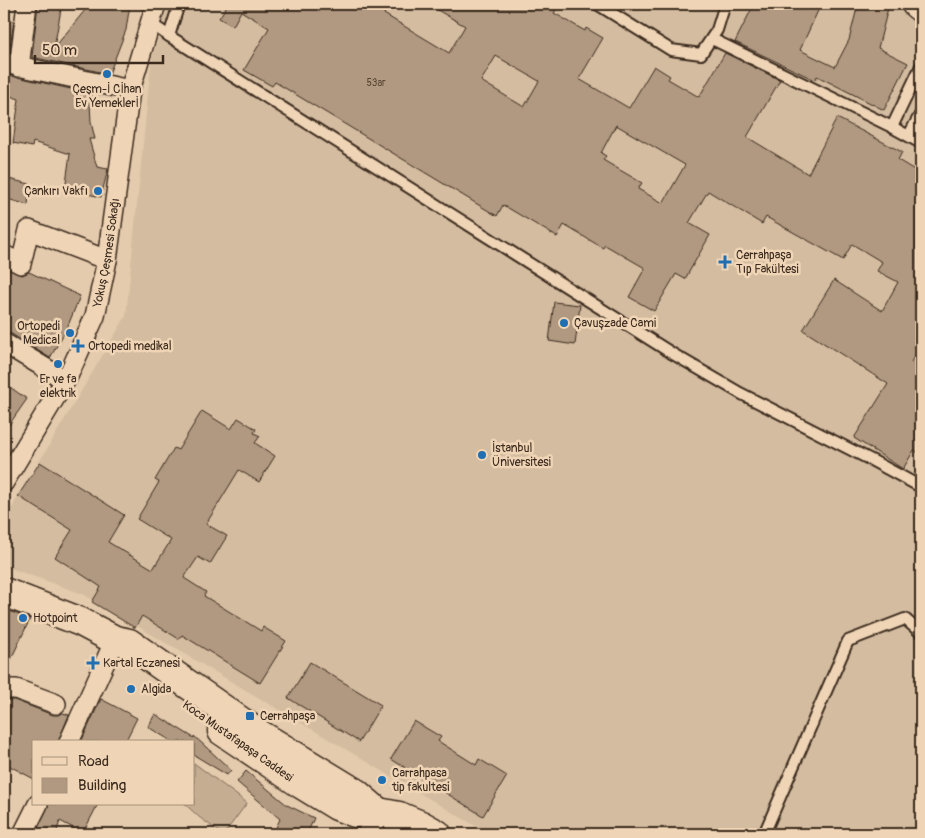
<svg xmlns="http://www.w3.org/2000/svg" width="925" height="838" font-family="Pangolin,sans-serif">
	<rect width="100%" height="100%" fill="#e4cbad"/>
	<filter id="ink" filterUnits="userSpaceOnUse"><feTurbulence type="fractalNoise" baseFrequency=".02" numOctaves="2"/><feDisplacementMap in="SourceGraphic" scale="10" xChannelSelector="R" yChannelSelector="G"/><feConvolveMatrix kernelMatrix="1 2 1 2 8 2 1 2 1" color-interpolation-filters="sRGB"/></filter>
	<g filter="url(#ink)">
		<polygon fill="#d4bca0" points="168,4 904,4 921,17 921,834 489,834 83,594 4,566 4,521 126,316 151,63"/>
		<polygon fill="#c5ad92" stroke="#806c58" points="194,763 247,803 224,834 222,834 199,817 185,804 194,804"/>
		<g fill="#b09980" stroke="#3b2a1e" fill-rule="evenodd">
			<polygon points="38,4 62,4 54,48 90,4 130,4 126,30 109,74 32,57"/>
			<path d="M228,4h143l14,8 -1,2 65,39 16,-27 -38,-22h132l-5,9 31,18 1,-3 17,10 -24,41 50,29 25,-42 16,10 -2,3 31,18 26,-44 55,27 -33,57 61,37 29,-56 65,34 -4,8 23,14v171l-10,17 10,7v86l-7,-5 -11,19 -49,-31 34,-54 -85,-54 31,-50 48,31 16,-29 -21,-11 5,-9 -30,-18 -9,16 -77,-43 -4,7 -54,-33 -19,32 21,12 -25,44 -9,-5 -22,37 -25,-14 16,-29 -40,-23 -2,3 -39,-23 -7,12 -54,-32 -6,11 -222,-134 -3,4 -28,-16 25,-42 -28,-17 -8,15 -14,-8zM496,56l43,25 -15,26 -43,-26zM616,125l69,40 -22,38 -25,-14 4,-6 -39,-23 3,-4 -5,-3z"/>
			<polygon points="754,4 821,4 800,50 835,67 849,40 858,4 889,4 878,48 908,63 884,110 817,76 815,80 735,42"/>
			<polygon points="4,18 14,21 9,53 4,52"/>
			<polygon points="4,74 93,94 90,103 91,122 95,139 89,139 97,167 108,169 101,197 65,189 70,154 33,142 32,147 13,143 19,99 4,94"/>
			<polygon points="4,178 30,184 28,205 4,198"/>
			<polygon points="4,268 22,275 29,272 80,296 67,328 50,358 10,333 4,332"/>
			<polygon points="554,302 580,305 575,345 549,341"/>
			<polygon points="4,383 27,399 4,432"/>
			<polygon points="202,411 231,429 238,418 256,429 254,433 260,436 255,443 275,456 259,482 239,470 206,524 227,536 210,564 198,557 184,578 206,592 204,596 261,631 263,627 286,641 260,683 182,635 179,639 142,616 135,628 92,602 101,587 55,557 72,530 18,496 40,462 124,515 108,542 153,569 171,540 137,519 159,482 155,480 174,448 178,450"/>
			<polygon points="4,609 30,619 4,674"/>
			<polygon points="310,662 381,705 359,742 288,698"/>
			<polygon points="101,699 137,718 125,742 81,742"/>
			<polygon points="4,700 14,700 53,715 58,715 63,713 69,715 58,742 34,742 34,779 4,763"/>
			<polygon points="155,714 194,738 194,736 231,770 227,775 194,755 194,742 173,742 148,727"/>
			<polygon points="414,721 441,737 438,741 476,765 479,759 507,776 483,816 391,759"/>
			<polygon points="246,771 287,805 314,818 307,834 273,834 280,819 237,782"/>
			<polygon points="49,804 98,804 83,833 60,821 56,834 35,834"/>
		</g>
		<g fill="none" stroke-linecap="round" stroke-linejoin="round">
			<defs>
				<g id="lane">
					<polyline points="597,4 671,50 701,54 717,30 725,4"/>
					<polyline points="150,23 169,36 673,354 740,393 873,461 921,487"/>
					<polyline points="169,36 179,4"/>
					<polyline points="712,39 892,127 921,143"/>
					<polyline points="892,127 921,66"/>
					<polyline points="909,135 921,113"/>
					<polyline points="764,834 848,641 905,619 921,633"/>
				</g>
				<g id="street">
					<polyline points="4,63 130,90"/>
					<polyline points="19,67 27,4"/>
					<polyline points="4,255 21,264 29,230 107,260"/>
					<polyline points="4,343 65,380"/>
					<path id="s1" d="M4,482l64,-106 27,-60 12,-56 23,-170 26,-86"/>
					<polyline points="4,689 16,689 56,704"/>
					<polyline points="69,742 115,640"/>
					<polyline points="23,834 38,804"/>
					<polyline points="367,834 378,812"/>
				</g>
				<g id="secondary">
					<polyline points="916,4 921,8"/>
					<polyline points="4,592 81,622 115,640 129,643 256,732 356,793 378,812"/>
					<polyline points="222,731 301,784 337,806 355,813 378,812 399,816 421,825 437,834"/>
				</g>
			</defs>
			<use href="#lane" stroke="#3b2a1e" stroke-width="14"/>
			<use href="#street" stroke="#3b2a1e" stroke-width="22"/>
			<use href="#secondary" stroke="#3b2a1e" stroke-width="31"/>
			<use href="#lane" stroke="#efd5b6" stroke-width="10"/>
			<use href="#street" stroke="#efd5b6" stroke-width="19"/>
			<use href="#secondary" stroke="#efd5b6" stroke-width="28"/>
		</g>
	</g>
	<g fill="#1f6fb2" stroke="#efd5b6" stroke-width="2">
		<circle cx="107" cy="74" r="5"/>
		<circle cx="98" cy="191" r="5"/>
		<path d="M722.5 254.5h5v5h5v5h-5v5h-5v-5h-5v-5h5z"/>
		<circle cx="564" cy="323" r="5"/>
		<circle cx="70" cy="333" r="5"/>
		<path d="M75.5 338.5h5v5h5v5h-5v5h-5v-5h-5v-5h5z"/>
		<circle cx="58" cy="364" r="5"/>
		<circle cx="482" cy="455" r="5"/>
		<circle cx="23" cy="618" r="5"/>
		<path d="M90.5 655.5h5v5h5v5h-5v5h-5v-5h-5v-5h5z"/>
		<circle cx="131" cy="689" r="5"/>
		<rect x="245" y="711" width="10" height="10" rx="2.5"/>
		<circle cx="382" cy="780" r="5"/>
	</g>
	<g text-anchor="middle" stroke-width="5" stroke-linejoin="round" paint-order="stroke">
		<g font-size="10" fill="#584636">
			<text x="376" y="86">53ar</text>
		</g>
		<g font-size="12" fill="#3b2a1e" stroke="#efd5b6" text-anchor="start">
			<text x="107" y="93" text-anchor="middle">Çeşm-İ Cİhan<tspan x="107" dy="14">Ev Yemeklerİ</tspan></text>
			<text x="88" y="195" text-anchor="end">Çankırı Vakfı</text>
			<text x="736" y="259">Cerrahpaşa<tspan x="736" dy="14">Tıp Fakültesi</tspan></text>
			<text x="574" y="327">Çavuşzade Cami</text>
			<text x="60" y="330" text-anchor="end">Ortopedi<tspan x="60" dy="14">Medical</tspan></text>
			<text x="88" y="350">Ortopedi medikal</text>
			<text x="58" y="383" text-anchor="middle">Er ve fa<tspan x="58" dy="14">elektrik</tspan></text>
			<text x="492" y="452">İstanbul<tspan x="492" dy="14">Üniversitesi</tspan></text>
			<text x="33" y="622">Hotpoint</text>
			<text x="103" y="667">Kartal Eczanesi</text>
			<text x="141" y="693">Algida</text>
			<text x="260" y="720">Cerrahpaşa</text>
			<text x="392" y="777">Carrahpasa<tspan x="392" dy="14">tip fakultesi</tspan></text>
		</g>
		<g font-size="12" fill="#3b2a1e" stroke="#efd5b6">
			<text dy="4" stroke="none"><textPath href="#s1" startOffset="254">Yokuş Çeşmesi Sokağı</textPath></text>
			<text transform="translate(238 741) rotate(35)" y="4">Koca Mustafapaşa Caddesi</text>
		</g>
	</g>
	<rect width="925" height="838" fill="none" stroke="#efd5b6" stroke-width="20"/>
	<rect x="10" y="10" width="905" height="818" fill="none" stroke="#3b2a1e" stroke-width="2" filter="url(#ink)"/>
	<rect x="32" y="740" width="162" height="65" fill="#efd5b6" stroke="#a79179"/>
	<rect x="42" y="757" width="25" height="8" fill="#efd5b6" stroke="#a79179"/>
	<text x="78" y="766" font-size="15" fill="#3b2a1e">Road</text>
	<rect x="42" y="778" width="25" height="15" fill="#b09980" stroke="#a79179"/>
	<text x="78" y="790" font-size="15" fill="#3b2a1e">Building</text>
	<path d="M35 55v8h128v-8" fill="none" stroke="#3b2a1e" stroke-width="2.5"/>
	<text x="42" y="55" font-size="15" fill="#3b2a1e" stroke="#efd5b6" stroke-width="4" paint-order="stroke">50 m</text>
</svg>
